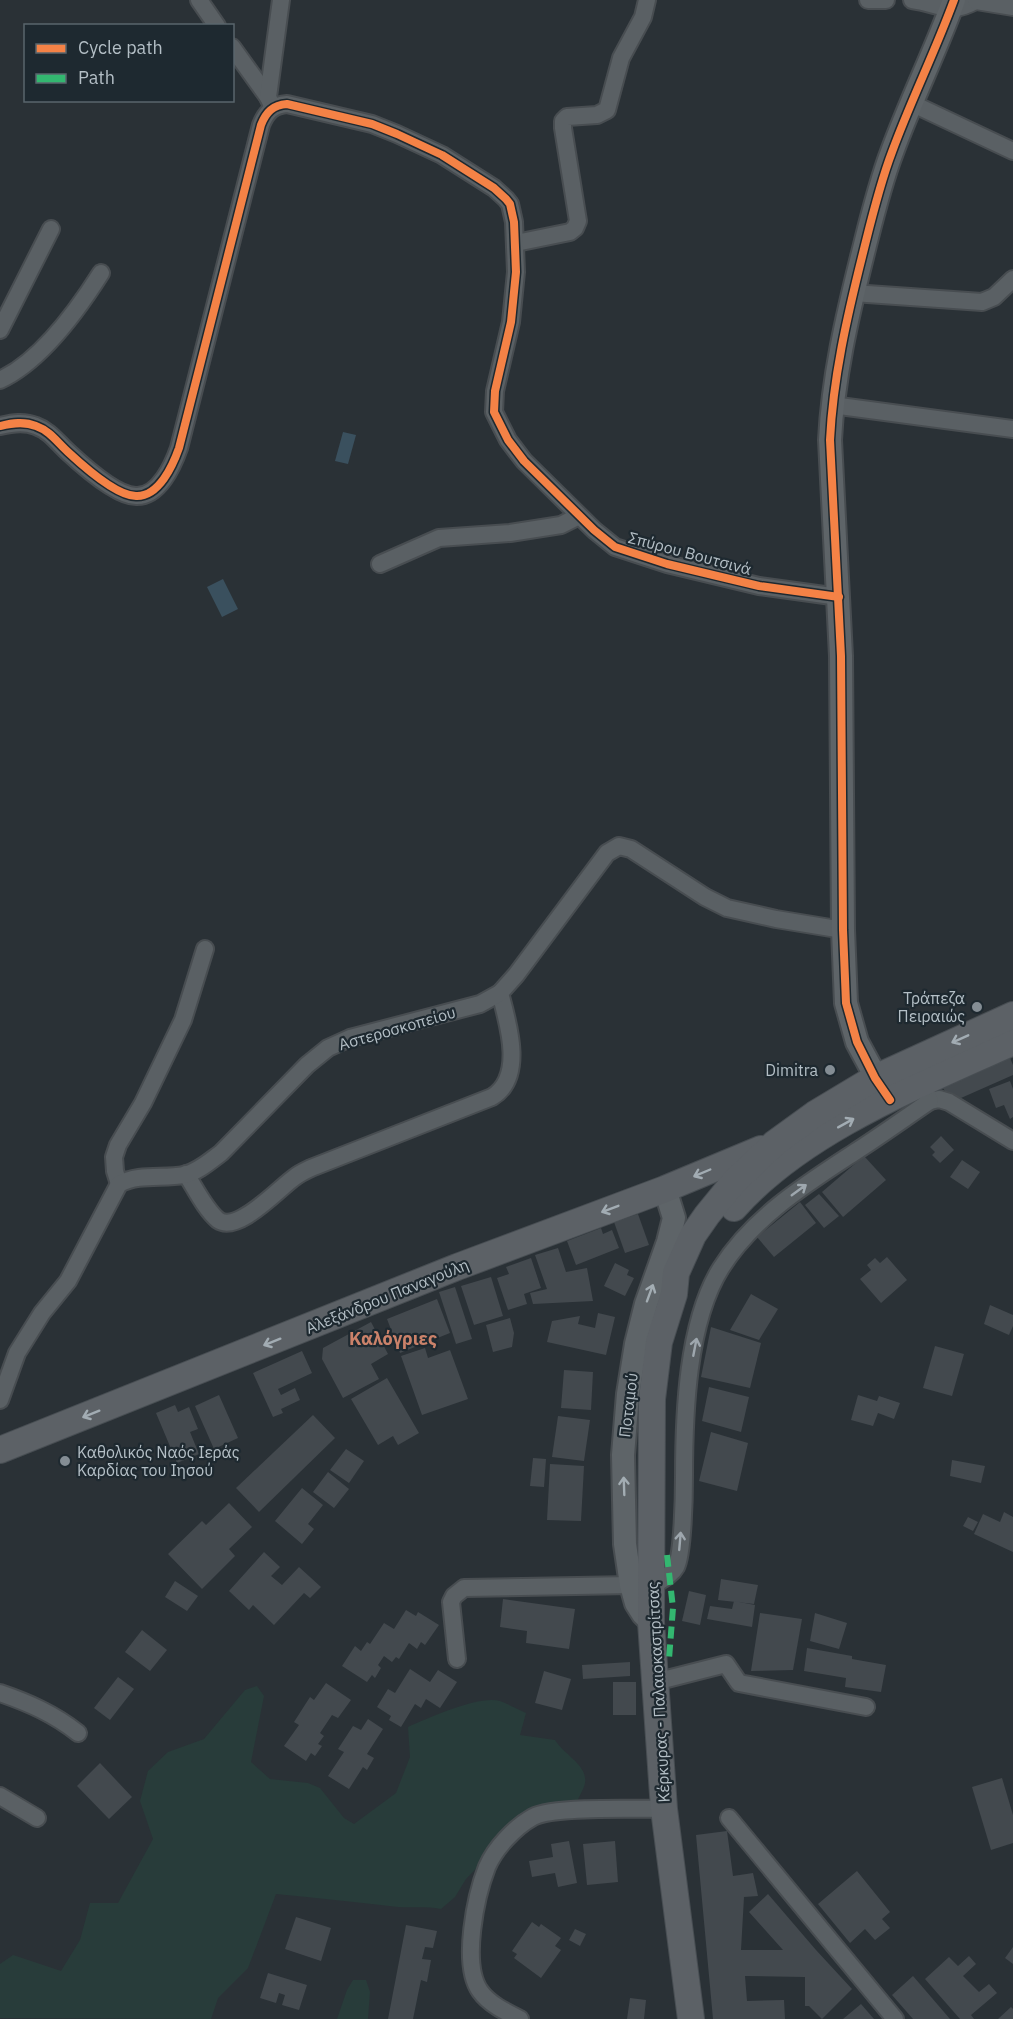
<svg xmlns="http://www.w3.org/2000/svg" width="1013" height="2019" font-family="'IBM Plex Sans',sans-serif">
	<rect width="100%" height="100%" fill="#2a3136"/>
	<g fill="#283c3a">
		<path d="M257,1686l7,10 -13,66 19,17 38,4 12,5 24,30 10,6 42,-31 14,-36 -2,-30c20,-9 71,-32 92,-26 8,3 17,8 26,12l-6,22 35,5c9,15 33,25 30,43 -1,6 -6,13 -8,19l-33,3 -31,15 -13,24 -34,35 -11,18 -14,12c-15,-3 -28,-1 -43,-2 -41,-5 -81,-9 -122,-13l-28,74 -30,30 -7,21 -211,-1v-54l13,-9 48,16 19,-31 10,-37h28l35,-64 -13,-38 8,-30 20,-19 36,-13 41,-49z"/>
		<polygon points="353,1980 366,1980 370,1992 368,2019 337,2019 347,1990"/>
	</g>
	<g fill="#3a505e">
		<polygon points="343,432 356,435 348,464 335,461"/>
		<polygon points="223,579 238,609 222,617 207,587"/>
	</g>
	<g fill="#43494e">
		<polygon points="1010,1058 1013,1065 1013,1075 961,1098 945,1091 943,1088"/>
		<polygon points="1010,1081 1013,1089 1013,1117 1010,1119 1004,1105 996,1108 989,1089"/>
		<polygon points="941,1136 954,1150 940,1163 932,1155 935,1152 930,1147"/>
		<polygon points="864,1156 886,1180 843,1217 822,1192"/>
		<polygon points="962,1160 980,1172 968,1189 950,1177"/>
		<polygon points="819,1194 839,1216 824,1228 805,1205"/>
		<polygon points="800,1202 816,1223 774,1257 757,1237"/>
		<polygon points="638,1214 649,1245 625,1253 614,1222"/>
		<polygon points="601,1228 603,1234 612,1230 619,1248 576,1265 567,1241"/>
		<polygon points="558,1248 566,1272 587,1268 593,1301 533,1304 530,1293 547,1289 535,1255"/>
		<polygon points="887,1257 907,1280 881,1303 860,1279 871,1270 867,1265 875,1258 880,1263"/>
		<polygon points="531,1258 541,1288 524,1294 527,1304 508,1310 497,1278 509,1274 506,1267"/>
		<polygon points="615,1263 629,1270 627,1275 634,1278 625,1296 604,1286"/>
		<polygon points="491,1277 503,1316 474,1325 461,1286"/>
		<polygon points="455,1287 472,1339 456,1344 439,1292"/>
		<polygon points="751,1294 778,1309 759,1340 730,1330"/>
		<polygon points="437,1299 450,1333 400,1353 387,1319"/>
		<polygon points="990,1305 1013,1315 1013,1326 1009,1335 984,1324"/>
		<polygon points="598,1313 615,1317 606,1355 547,1342 552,1321 580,1316 578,1324 595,1328"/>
		<polygon points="510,1318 514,1333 512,1347 493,1352 486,1325"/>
		<polygon points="371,1322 388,1354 371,1364 379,1379 343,1398 322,1359 323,1348"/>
		<polygon points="711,1327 761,1343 750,1388 701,1377"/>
		<polygon points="935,1346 964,1354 952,1396 923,1388"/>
		<polygon points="425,1348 428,1358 450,1350 468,1399 422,1415 401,1356"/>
		<polygon points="302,1351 312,1373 278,1389 281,1395 295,1388 300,1400 281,1409 283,1413 273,1417 253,1373"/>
		<polygon points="564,1370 593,1372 591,1410 561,1408"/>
		<polygon points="387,1378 419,1433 398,1445 393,1436 378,1445 351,1399"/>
		<polygon points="709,1387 749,1397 741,1432 702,1421"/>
		<polygon points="219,1395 238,1438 214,1449 195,1406"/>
		<polygon points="858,1395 877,1401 879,1396 900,1403 894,1419 878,1413 873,1426 851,1420"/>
		<polygon points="175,1405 178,1412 189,1407 198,1429 190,1432 199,1454 177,1463 156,1413"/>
		<polygon points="313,1415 335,1438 259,1512 236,1488"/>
		<polygon points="558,1416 590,1420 584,1461 552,1457"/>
		<polygon points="711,1432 748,1443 737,1491 699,1481"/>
		<polygon points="346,1449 364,1461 349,1483 330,1470"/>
		<polygon points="533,1458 546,1459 544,1487 530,1486"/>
		<polygon points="952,1460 985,1466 981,1483 950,1476"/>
		<polygon points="550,1464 584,1466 581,1521 547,1520"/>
		<polygon points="328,1472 349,1489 334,1508 313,1492"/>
		<polygon points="302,1488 323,1505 308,1524 314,1529 302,1544 275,1521"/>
		<polygon points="229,1503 252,1527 229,1549 235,1556 202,1589 168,1554 202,1521 206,1525"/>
		<polygon points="1004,1512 1013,1517 1013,1552 974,1534 983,1514 1000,1522"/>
		<polygon points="968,1517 978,1522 973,1531 963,1526"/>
		<polygon points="264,1552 280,1567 271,1576 282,1585 299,1567 321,1587 310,1598 304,1593 274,1625 253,1605 249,1610 229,1591"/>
		<polygon points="721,1579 758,1585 754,1604 718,1600"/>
		<polygon points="175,1581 198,1596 187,1611 165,1597"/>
		<polygon points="689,1591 706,1595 700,1625 682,1621"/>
		<polygon points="503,1599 575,1609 569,1649 526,1643 527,1631 500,1627"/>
		<polygon points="734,1601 755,1605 752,1627 707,1619 710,1606 732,1609"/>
		<polygon points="406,1610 416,1616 418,1612 439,1625 425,1645 421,1642 417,1649 409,1643 399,1659 396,1657 392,1662 384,1656 378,1665 381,1668 375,1678 372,1675 367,1682 342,1666 355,1646 361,1651 367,1642 370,1644 384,1623 394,1629"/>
		<polygon points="760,1613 802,1619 793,1670 751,1671"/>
		<polygon points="815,1613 847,1623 839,1649 810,1641"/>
		<polygon points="142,1630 167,1650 150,1671 125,1652"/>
		<polygon points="807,1648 852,1656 852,1659 886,1665 881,1692 845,1687 846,1678 804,1671"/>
		<polygon points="630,1662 630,1676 583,1679 582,1665"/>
		<polygon points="410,1669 430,1682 438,1670 457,1682 440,1708 426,1699 421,1708 415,1704 401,1727 389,1720 391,1716 377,1707 388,1689 395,1693"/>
		<polygon points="544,1671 571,1679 562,1710 535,1703"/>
		<polygon points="118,1677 134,1689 110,1720 94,1708"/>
		<rect x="613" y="1682" width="23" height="33"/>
		<polygon points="326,1683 351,1700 338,1718 332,1715 320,1733 324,1736 318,1744 322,1746 315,1756 311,1753 306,1761 284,1746 299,1725 294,1722 310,1697 314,1700"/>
		<polygon points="368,1719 383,1729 367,1754 374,1758 367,1770 363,1767 349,1789 328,1776 344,1752 338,1749 353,1726 361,1730"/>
		<polygon points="100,1763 132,1797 109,1819 77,1786"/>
		<polygon points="1002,1778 1013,1815 1013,1843 991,1850 972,1787"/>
		<polygon points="727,1831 733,1876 753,1873 758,1896 744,1897 741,1950 783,1950 749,1912 768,1894 816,1950 852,1989 822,2019 809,2006 805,2006 805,1977 745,1976 747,2001 784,2000 785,2019 713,2019 696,1835"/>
		<polygon points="569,1841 577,1883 558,1887 555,1873 532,1877 529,1861 553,1857 551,1844"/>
		<polygon points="615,1841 618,1882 587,1885 583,1844"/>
		<polygon points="857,1871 890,1912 882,1919 890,1928 875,1940 865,1929 850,1943 818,1904"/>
		<polygon points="296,1917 331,1928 321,1961 285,1949"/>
		<polygon points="532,1922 539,1927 541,1924 561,1938 555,1946 561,1950 541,1978 514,1958 517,1954 512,1951"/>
		<polygon points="406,1925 437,1931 433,1948 425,1947 422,1959 431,1960 427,1982 421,1980 413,2019 388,2019"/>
		<polygon points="575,1929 586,1934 580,1946 569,1940"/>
		<polygon points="1013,1947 1013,1964 1005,1958"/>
		<polygon points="969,1956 976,1964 963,1976 979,1992 989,1984 997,1993 971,2015 974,2019 960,2019 925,1979 949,1957 958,1966"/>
		<polygon points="268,1973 307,1985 299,2010 282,2005 285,1995 279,1993 276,2003 260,1998"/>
		<polygon points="913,1976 950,2019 913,2019 892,1995"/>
		<polygon points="630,1998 646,2000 644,2019 627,2019"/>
		<polygon points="861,2004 874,2019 843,2019"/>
		<polygon points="1011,2007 1013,2009 1013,2019 998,2019"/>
	</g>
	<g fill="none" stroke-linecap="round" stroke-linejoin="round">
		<defs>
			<g id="street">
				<polyline points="199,0 217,26"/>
				<polyline points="868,0 886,0"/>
				<path d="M912,0c28,4 38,16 65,0"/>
				<polyline points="976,1 1013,7"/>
				<polyline points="232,47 268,97"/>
				<polyline points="911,103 1013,151"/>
				<polyline points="273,108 268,97 281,0"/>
				<polyline points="516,243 570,232 575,228 578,221 563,128 563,121 567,117 597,115 607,110 621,58 643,17 647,0"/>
				<polyline points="853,293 982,302 994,297 1013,279"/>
				<polyline points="0,330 51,229"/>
				<path d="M0,380c41,-19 77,-69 101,-107"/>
				<polyline points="832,405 1013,429"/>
				<path d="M0,426c12,-3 24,-5 36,0 14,5 21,16 32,26 14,13 48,44 68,44 23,1 37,-31 43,-48l82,-323c5,-13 12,-20 26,-21l85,20 25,10 45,21 52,33 12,11 4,5 4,18 2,50 -5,50 -16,69 -1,21 14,28 16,21 70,69 21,17 52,17 92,22 80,11"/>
				<polyline points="380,564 439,538 510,533 561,525 579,516"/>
				<polyline points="930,1101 939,1099 949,1102 1013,1141"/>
				<path d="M186,1174c9,14 19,35 32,46 20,14 61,-32 77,-43 5,-4 10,-6 16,-9l181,-71c33,-20 16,-74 8,-104"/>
				<polyline points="119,1184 115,1171 114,1157 118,1145 143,1103 183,1020 205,949"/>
				<path d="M0,1400l17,-47 25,-40 26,-32 51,-97c20,-11 44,-5 65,-9 14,-3 26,-14 37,-22l86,-88 21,-17 22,-10 130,-34 20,-11 16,-18 91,-122 12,-7 12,3 74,48 22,11 49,11 67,11"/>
				<path d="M651,1587c8,-6 20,-11 25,-20 7,-13 8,-73 8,-90 0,-63 3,-155 37,-209 32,-51 85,-84 134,-116 25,-16 50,-34 75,-51l-8,-17"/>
				<polyline points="457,1659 451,1602 454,1596 464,1588 631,1585"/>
				<polyline points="655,1682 726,1664 739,1683 866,1707"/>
				<path d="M0,1693c29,10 54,21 78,40"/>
				<polyline points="0,1796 37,1818"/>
				<polyline points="729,1818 895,2019"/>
				<path d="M520,2019c-14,-7 -31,-15 -40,-28 -19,-27 -4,-96 7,-124 8,-19 28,-40 46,-50 20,-11 104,-8 131,-8"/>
			</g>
			<g id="secondary">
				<path d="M884,1092l-27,-50 -11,-39 -3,-73 -2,-274 -11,-216c3,-62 17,-123 32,-183 9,-36 17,-71 30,-105 19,-52 43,-100 62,-152"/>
				<polyline points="651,1622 643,1614 636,1603 631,1585 625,1544 623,1455 628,1394 636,1344 646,1304 668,1242 674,1218 665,1189"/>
			</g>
			<g id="primary">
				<path d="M734,1208c69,-78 185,-123 279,-166"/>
				<polyline points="0,1450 457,1267 665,1189 761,1149"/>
				<polyline points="691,2019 664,1809 651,1622 652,1399 659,1342 674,1294 676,1273 693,1235 707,1215 734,1182 775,1143 815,1114 875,1078 1013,1015"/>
			</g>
		</defs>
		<use href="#street" stroke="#484d51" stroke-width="20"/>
		<use href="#secondary" stroke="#484d51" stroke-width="26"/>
		<use href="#primary" stroke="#484e53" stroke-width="28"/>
		<use href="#street" stroke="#5a6064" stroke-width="16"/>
		<use href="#secondary" stroke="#5e6468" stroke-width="22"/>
		<use href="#primary" stroke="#5c6166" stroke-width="26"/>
		<polyline stroke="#33b770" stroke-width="6" stroke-dasharray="12 6" stroke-linecap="butt" points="667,1555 673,1608 669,1659"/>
		<defs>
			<g id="cycleway">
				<path d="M0,426c12,-3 24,-5 36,0 14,5 21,16 32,26 14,13 48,44 68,44 23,1 37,-31 43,-48l82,-323c5,-13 12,-20 26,-21l85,20 25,10 45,21 52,33 12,11 4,5 4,18 2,50 -5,50 -16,69 -1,21 14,28 16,21 70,69 21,17 52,17 92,22 80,11"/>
				<path d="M890,1100l-15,-22 -18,-36 -11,-39 -3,-73 -2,-274 -11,-216c3,-62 17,-123 32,-183 9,-36 17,-71 30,-105 19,-52 43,-100 62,-152"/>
			</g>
		</defs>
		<use href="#cycleway" stroke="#1e2930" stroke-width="11"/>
		<use href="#cycleway" stroke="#f48246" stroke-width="8"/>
	</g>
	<defs><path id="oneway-shaft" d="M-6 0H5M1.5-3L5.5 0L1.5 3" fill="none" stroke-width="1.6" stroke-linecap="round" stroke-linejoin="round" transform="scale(1.5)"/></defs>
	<g stroke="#a2acb3">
		<use href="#oneway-shaft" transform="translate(960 1039) rotate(156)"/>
		<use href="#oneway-shaft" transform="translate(846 1123) rotate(-29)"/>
		<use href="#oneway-shaft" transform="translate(702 1173) rotate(157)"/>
		<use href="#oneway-shaft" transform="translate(610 1209) rotate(159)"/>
		<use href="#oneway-shaft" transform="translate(272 1342) rotate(158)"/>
		<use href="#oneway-shaft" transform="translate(91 1414) rotate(158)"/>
	</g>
	<g stroke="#9ea7ae">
		<use href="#oneway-shaft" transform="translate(799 1190) rotate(-36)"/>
		<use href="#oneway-shaft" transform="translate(695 1347) rotate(-79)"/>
		<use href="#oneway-shaft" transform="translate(680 1541) rotate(-85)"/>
	</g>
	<g stroke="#a3adb3">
		<use href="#oneway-shaft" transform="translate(650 1293) rotate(-70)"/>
		<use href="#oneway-shaft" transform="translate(624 1486) rotate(-92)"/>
	</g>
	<g fill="#848d94" stroke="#1e2930" stroke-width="2">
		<circle cx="977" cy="1007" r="6"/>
		<circle cx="830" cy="1070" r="6"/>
		<circle cx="65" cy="1461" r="6"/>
	</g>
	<g text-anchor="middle" stroke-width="4.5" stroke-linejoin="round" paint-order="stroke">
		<g font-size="16" fill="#b4bfc6" stroke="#1e2930">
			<text transform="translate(690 553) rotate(15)" y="6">Σπύρου Βουτσινά</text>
			<text transform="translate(397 1028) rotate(-16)" y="6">Αστεροσκοπείου</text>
			<text transform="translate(387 1296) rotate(-22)" y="6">Αλεξάνδρου Παναγούλη</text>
			<text transform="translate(628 1405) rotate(-83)" y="6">Ποταμού</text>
			<text transform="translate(658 1692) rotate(-93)" y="6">Κέρκυρας - Παλαιοκαστρίτσας</text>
		</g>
		<g font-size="16" fill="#b4bfc6" stroke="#1e2930" text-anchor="end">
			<text x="965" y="1004">Τράπεζα<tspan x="965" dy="18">Πειραιώς</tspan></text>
			<text x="818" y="1076">Dimitra</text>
			<text x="77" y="1458" text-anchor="start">Καθολικός Ναός Ιεράς<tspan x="77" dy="18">Καρδίας του Ιησού</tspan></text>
		</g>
		<g font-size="18" font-weight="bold" fill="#cb826a" stroke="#1e2930">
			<text x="393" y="1345">Καλόγριες</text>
		</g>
	</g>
	<rect x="24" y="24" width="210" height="78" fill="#1e2930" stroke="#5a656c" stroke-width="1.5"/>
	<rect x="36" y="44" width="30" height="9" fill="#f48246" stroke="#5a656c" stroke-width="1.5"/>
	<text x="78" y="54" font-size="18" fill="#b4bfc6">Cycle path</text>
	<rect x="36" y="74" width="30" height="9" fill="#33b770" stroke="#5a656c" stroke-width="1.5"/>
	<text x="78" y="84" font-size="18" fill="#b4bfc6">Path</text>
</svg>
